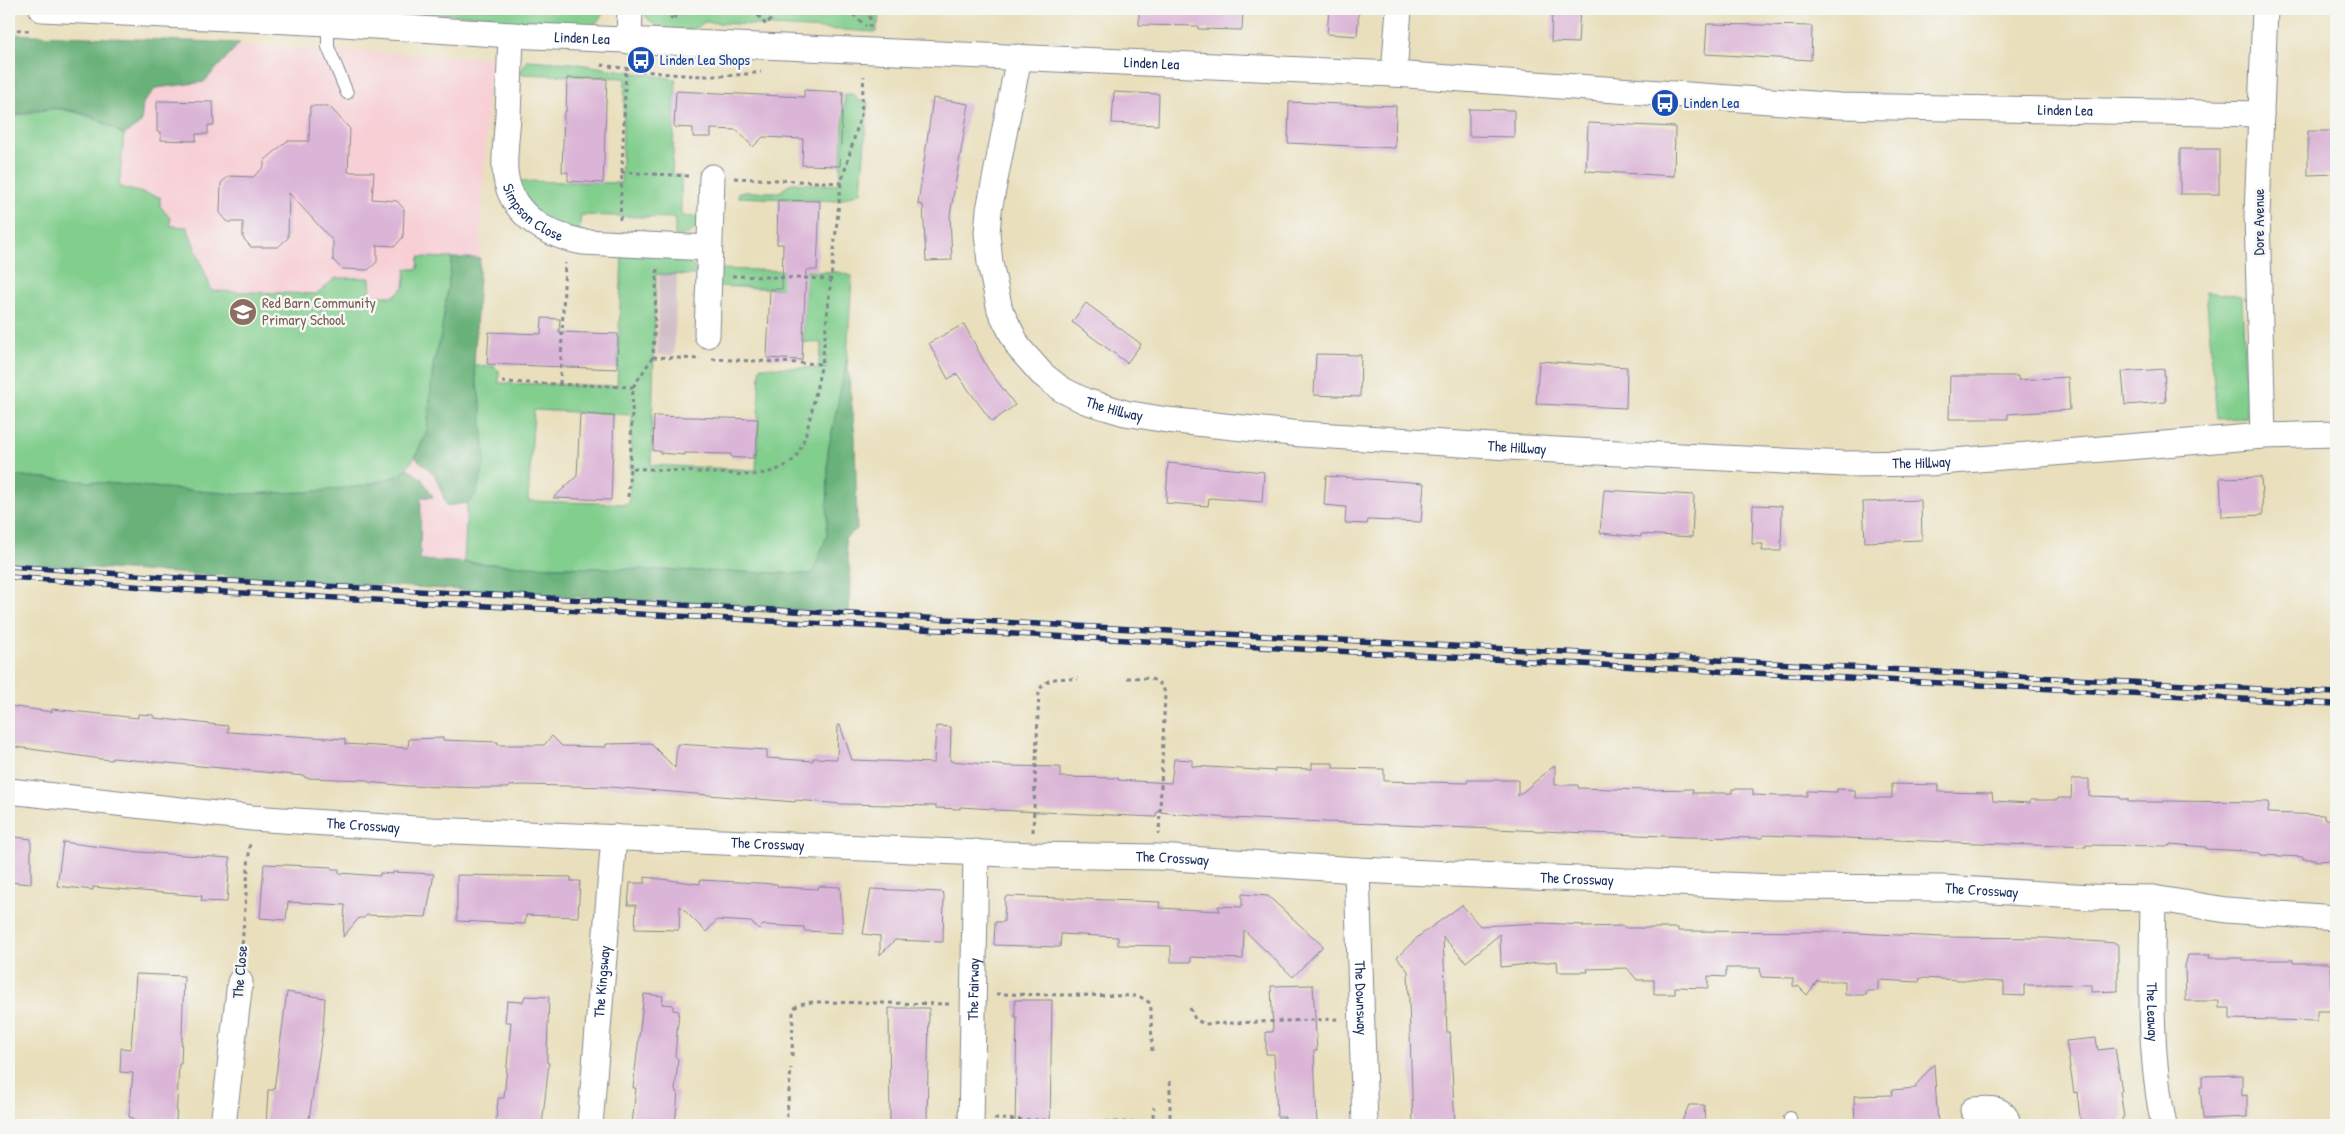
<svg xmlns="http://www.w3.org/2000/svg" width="2345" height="1134" font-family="'Patrick Hand',sans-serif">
	<rect width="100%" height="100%" fill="#f6f6f2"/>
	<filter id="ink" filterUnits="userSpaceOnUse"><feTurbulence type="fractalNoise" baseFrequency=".02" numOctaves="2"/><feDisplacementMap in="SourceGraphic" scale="10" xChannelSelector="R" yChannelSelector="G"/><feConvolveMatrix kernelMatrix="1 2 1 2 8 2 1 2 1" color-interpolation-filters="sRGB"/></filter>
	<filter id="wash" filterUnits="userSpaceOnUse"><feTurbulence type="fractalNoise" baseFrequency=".0096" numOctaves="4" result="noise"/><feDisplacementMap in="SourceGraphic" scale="20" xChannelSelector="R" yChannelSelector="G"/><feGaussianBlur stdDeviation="1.12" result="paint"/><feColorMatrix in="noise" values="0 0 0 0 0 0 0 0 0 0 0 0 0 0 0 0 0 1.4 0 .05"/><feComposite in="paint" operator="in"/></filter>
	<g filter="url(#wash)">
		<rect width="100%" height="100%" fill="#e9dfbc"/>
		<polygon fill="#f7cfd5" points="9,35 490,58 464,562 9,541"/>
		<polygon fill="#d2bdc8" points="659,274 677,275 674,355 657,355"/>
		<g fill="#81ce8d" stroke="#4e7e76" fill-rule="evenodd">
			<polygon points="259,9 607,9 595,24 582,28 507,26 492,16 412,13 394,21"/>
			<path d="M642,9h239l-5,23 -172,-10c-18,18 -52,11 -62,-13z"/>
			<path d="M527,60l45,3 104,16 -4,96h9v41l19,1c-3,15 -11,18 -25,19v-18l-94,-3 -2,18 -42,-18 -20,-34 104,2 4,-105 -105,-4z"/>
			<polygon points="845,94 854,94 859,101 868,102 861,192 838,201 738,197 739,192 779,192 792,183 836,185 840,177"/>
			<path d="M54,108c27,4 47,12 70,27l-5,52 41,10v9l10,12 1,8 16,1 25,64 104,3 20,-16h34l1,18h23l10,-9 2,-18h12l1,-12 33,1 -11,77 -8,31 -6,65 -12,26 -14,18 -39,11 -53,6 -74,2 -226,-19v-358z"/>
			<path d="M622,253l63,5 9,9 3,8 -41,-1 -5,191 105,5 4,-103 58,1 4,-25 -19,-1 2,-52 -90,-4 1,-17 122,3 14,4 -5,83 -19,92 -1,85 -15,38 -288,-8 -60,-4 10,-197 21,1v3l4,1v13l118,3zM534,410l98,5 -3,89 -101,-3z"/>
			<polygon points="2206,292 2242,296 2247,418 2217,419"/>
		</g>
		<g fill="#68b178" stroke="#42706b">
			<path d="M9,34l231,9 -36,39 -48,6 -13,15 -2,20 -17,12c-42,-28 -68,-33 -115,-18z"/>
			<polygon points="452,258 480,258 474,365 481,407 485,462 476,494 468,503 447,506 435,475 415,457 427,431 433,366 441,335"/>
			<polygon points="847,359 855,436 857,529 845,538 850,573 849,613 9,563 9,475 235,494 309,492 362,486 401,475 407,468 422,479 433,497 421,497 420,560 524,566 812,574 827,536 828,451"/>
		</g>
		<g id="blocks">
			<g fill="#dbb5d7">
				<polygon points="1139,9 1243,9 1242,30 1198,29 1198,26 1139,25"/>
				<polygon points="1329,9 1359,9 1357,36 1327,34"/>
				<polygon points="1552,9 1580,9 1578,43 1551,42"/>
				<polygon points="1707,24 1812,26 1811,60 1705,54"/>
				<polygon points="567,78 607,79 603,183 568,181 568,172 562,172 564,112 566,112"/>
				<polygon points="804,90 843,92 840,166 802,165 803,139 763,137 753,147 737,130 711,129 711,137 693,137 693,128 674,127 676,91 804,97"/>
				<polygon points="1114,92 1159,94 1158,125 1112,123"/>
				<polygon points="933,98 969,104 950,215 952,260 926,261 923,205 918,204"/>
				<polygon points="157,101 213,102 214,125 208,125 208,134 196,134 196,141 161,140 161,132 157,132"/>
				<polygon points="1289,102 1396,106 1395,148 1288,143"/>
				<polygon points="310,106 329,106 350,129 348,172 374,172 372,199 397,201 404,209 403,237 395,246 377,245 377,262 368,270 342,269 333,260 333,241 289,193 288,238 278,247 251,247 243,238 243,222 228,222 220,213 221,183 229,176 253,177 264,167 264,161 287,141 309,141"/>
				<polygon points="1469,109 1514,110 1514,137 1469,136"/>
				<polygon points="1588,123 1675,127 1674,176 1586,171"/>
				<polygon points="2308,131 2336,131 2336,174 2308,175"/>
				<rect x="2180" y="149" width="39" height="45"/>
				<polygon points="778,200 820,201 817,270 806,270 802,360 767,358 770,289 782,289 783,244 777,244"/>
				<polygon points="1086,303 1141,344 1127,363 1072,322"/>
				<polygon points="542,318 560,319 559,332 618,334 617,369 487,364 489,332 541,334"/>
				<polygon points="964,324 988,369 1015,405 992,422 957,374 948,379 929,343"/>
				<polygon points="1316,354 1361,355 1360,397 1314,395"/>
				<polygon points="1539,361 1627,367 1626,408 1536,404"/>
				<polygon points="2164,369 2166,402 2125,405 2122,372"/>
				<polygon points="1950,376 2018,376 2018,380 2068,377 2070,410 2008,414 2008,419 1949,419"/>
				<polygon points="580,414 614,416 611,500 553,498 577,476"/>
				<polygon points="654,416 758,419 756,455 753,455 753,458 741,458 731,457 731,454 685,453 685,455 660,453 660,451 653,451"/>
				<polygon points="1168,463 1264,472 1262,502 1209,498 1208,506 1166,503"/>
				<polygon points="1326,476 1424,483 1421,522 1368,520 1367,524 1345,523 1346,507 1324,505"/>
				<polygon points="2261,477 2263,515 2222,517 2220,478"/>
				<polygon points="1604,490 1694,495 1692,537 1641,534 1641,537 1600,533"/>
				<polygon points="1921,500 1922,540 1865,542 1863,502"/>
				<polygon points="1753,505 1782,506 1781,551 1762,551 1763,544 1752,544"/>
				<polygon points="9,706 52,712 52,709 138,718 138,714 153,715 154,718 228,726 228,732 345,739 345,744 408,748 409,739 443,738 443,740 498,742 498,745 544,745 552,736 562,746 606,747 606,744 650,743 675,768 677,744 767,750 767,758 813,761 813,758 837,759 838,725 840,725 852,760 934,763 936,726 951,727 950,761 1009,766 1060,767 1060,777 1118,778 1118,780 1171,783 1174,759 1192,760 1192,766 1275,771 1275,768 1312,769 1312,763 1333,763 1333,768 1384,769 1384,781 1467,783 1468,780 1518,780 1518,796 1555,765 1555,785 1578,785 1578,788 1645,790 1693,789 1693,793 1732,793 1732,789 1753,789 1753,795 1778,796 1807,796 1807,791 1837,792 1837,789 1855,790 1855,798 1892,798 1892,784 1939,785 1939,792 1992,793 1993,801 2030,803 2030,800 2058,800 2058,798 2071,798 2072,779 2089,779 2089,796 2120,797 2120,799 2128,799 2128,802 2163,802 2163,801 2269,802 2268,813 2324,815 2324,819 2336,820 2336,860 2315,861 2315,859 2303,859 2303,857 2261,855 2260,853 2247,852 2247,851 2206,849 2206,847 2170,844 2170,846 2086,845 2086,847 1763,835 1763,838 1686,837 1230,818 1157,812 1156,817 995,810 995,809 960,807 960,809 936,808 936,806 842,804 796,800 795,802 610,787 522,785 509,786 509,788 486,788 406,786 368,782 368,780 305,778 305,776 232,769 112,758 112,760 101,759 9,746"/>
				<polygon points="9,836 31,839 31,884 9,882"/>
				<polygon points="63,842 139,852 230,858 227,902 201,901 202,896 93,887 93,890 57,886"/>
				<polygon points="264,864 332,867 332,869 339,869 339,873 380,876 380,873 393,874 393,872 434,874 426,917 367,915 364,918 359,918 343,937 345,905 288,902 286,920 260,918"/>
				<polygon points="457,875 571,877 571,881 580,881 578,917 526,915 525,924 457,921"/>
				<polygon points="645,877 700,884 700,880 777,884 778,887 818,889 819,886 840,887 843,933 804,931 804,927 763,925 759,929 751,922 717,920 706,932 680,906 679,930 635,929 636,905 628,905 630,883 645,883"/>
				<polygon points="871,889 942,892 944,894 943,942 895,940 880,955 880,936 863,934"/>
				<polygon points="1242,894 1268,896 1323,946 1293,977 1244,930 1243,959 1191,957 1191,962 1171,962 1171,946 1118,945 1118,937 1061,934 1060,947 994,945 995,922 1004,922 1005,898 1008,896 1160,902 1159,908 1220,911 1218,906 1242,907"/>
				<polygon points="1462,905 1480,926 1541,923 1583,925 1583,927 1623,926 1626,928 1678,928 1678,931 1835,932 1941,937 2046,938 2116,943 2118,945 2118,991 2091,992 2091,985 2046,984 2046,985 2024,985 2024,996 2004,995 2004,982 1920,978 1919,982 1878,980 1878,991 1866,991 1866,995 1845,995 1845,981 1817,981 1807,995 1798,986 1793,986 1793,978 1761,977 1760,968 1726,968 1726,977 1708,976 1708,988 1675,987 1675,994 1654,994 1654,980 1637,980 1627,968 1587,969 1588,972 1558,972 1557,961 1501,967 1500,934 1466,962 1443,937 1447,1032 1450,1032 1455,1125 1413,1125 1408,971 1397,957 1419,936"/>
				<polygon points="2188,955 2210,955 2209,958 2243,958 2243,960 2293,960 2293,963 2328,963 2331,965 2332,1011 2317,1011 2317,1021 2230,1019 2230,1008 2219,1008 2219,1001 2186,1001 2185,966"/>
				<polygon points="136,974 184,976 181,1064 179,1064 176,1121 174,1121 173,1125 132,1125 133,1118 129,1117 133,1073 120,1072 121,1048 131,1049"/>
				<polygon points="1313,985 1317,1051 1314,1051 1317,1125 1285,1125 1285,1117 1277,1117 1274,1054 1266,1054 1266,1032 1273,1032 1271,986"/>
				<polygon points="287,992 325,998 323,1030 308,1125 266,1125 268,1090 274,1090"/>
				<polygon points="644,994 663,996 662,1004 673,1005 673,1010 679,1011 675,1056 678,1059 675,1091 678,1092 675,1125 632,1125 636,1088 633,1088"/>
				<polygon points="525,996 549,997 547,1053 547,1063 549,1063 542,1125 508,1125 509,1122 496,1121 498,1098 504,1098 511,1022 505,1022 507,1001 523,1002"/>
				<polygon points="1015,1000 1052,1000 1050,1125 1015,1125 1017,1017 1015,1017"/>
				<polygon points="889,1008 929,1008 927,1125 890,1125"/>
				<polygon points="2096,1038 2098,1050 2115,1048 2122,1091 2120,1091 2124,1117 2122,1118 2123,1125 2081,1125 2077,1092 2074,1093 2066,1041"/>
				<polygon points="1934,1064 1938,1125 1855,1125 1854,1096 1893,1095 1892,1090 1916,1088 1916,1085"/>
				<polygon points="2242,1075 2242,1096 2247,1095 2247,1117 2203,1119 2200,1087 2202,1087 2202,1076"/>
				<polygon points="1689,1105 1704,1105 1705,1125 1680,1125"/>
			</g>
		</g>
	</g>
	<g filter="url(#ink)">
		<use href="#blocks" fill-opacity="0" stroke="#82878d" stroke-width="1"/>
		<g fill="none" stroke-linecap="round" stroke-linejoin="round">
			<defs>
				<g id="lane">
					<polyline points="328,23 328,47 347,93"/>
					<polyline points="1790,1118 1790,1125"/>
				</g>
				<g id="street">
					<path id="s1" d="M42,9l286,14 183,12 883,39 446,32 421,8"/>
					<path id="s2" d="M511,35c-1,27 -2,54 -3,81 -1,17 -4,36 -3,54 3,43 40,65 78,72l126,6"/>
					<polyline points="629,41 630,9"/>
					<path id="s3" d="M1019,57l-30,153 -2,23 3,30 10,47 19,38 23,26 19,15 24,12 40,12 42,7 134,14 255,16 290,14 83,-1 334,-27 73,-2"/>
					<polyline points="1394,74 1399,9"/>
					<polyline points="707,335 712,177"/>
					<polyline points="2263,436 2257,215 2265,9"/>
					<path id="s4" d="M9,791l243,27 179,12 601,25 126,2 199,13 416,17 170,1 148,9 62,1 73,12 110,8"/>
					<path id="s5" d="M1357,870l8,255"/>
					<path id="s6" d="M2153,898c-1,75 -5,153 11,227"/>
					<path d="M1973,1110c15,-1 32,-4 35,15"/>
					<polyline points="223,1125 240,982"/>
					<path id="s7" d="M590,1125l24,-288"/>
					<path id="s8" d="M971,1125l5,-273"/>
				</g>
			</defs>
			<use href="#lane" stroke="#82878d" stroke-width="14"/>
			<use href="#street" stroke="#82878d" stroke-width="27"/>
			<g stroke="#82878d" stroke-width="3" stroke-dasharray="4 4" stroke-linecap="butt">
				<polyline points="668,9 672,20"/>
				<polyline points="753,9 766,25 779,9"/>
				<polyline points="847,9 866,26"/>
				<polyline points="674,18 681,9"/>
				<polyline points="870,28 870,9"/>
				<polyline points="9,29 31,31"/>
				<path d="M601,65c59,8 101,16 160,7"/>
				<polyline points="621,172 688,176"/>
				<polyline points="734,178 841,183 861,115 864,76"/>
				<polyline points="620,220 626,68"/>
				<polyline points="657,269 653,357 701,359"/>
				<polyline points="732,276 832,279"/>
				<path d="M653,357l-20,30 -3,81 118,7c16,-1 35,-4 47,-17 13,-16 21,-72 27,-94"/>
				<polyline points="712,359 822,364 841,183"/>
				<polyline points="502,382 633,387"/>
				<polyline points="560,384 565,263"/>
				<polyline points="628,497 630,468"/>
				<path d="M1127,678c15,0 33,-3 38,15l-6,141"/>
				<path d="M1033,832l6,-141c8,-16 24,-12 39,-12"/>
				<polyline points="241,960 250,841"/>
				<polyline points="996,994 1139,996 1150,1003 1151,1009 1152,1052"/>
				<polyline points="1190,1008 1195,1019 1204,1024 1339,1019"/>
				<path d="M792,1056l1,-43c2,-10 10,-10 20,-11l138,2"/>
				<polyline points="994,1119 1152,1123"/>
				<polyline points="786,1125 791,1068"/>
				<polyline points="1152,1125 1154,1107"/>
				<polyline points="1170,1125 1170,1078"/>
			</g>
			<use href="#lane" stroke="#fff" stroke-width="12"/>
			<use href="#street" stroke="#fff" stroke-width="25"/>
			<defs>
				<g id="rail">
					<polyline points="9,566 192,579 2336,693"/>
					<polyline points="9,577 186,590 2336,704"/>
				</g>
			</defs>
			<use href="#rail" stroke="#1b2f5e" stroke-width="5.5"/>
			<use href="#rail" stroke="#f6f6f2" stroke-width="4" stroke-dasharray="11" stroke-linecap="butt"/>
		</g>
	</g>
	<defs>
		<symbol id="bus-disc" viewBox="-11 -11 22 22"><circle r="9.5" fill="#1a4fb4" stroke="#f6f6f2"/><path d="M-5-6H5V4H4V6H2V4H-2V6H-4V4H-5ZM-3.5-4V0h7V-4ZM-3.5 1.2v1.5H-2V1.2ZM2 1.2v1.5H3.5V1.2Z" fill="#fff"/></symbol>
		<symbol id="school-disc" viewBox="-11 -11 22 22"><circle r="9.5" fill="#8d6e63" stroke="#f6f6f2"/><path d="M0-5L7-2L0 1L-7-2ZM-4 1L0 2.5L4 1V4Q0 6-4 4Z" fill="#fff"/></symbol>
	</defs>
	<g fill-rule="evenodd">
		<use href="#bus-disc" x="625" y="44" width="32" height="32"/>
		<use href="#bus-disc" x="1649" y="87" width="32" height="32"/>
		<use href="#school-disc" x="227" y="296" width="32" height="32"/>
	</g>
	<g text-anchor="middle" stroke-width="5" stroke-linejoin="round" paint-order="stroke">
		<g font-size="15" fill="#1b2f5e" stroke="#f6f6f2">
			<text dy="5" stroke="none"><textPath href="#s1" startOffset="541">Linden Lea</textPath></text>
			<text dy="5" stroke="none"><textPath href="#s1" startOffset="1111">Linden Lea</textPath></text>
			<text dy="5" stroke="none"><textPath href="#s1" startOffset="2026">Linden Lea</textPath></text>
			<text dy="5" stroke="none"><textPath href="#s2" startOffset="189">Simpson Close</textPath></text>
			<text transform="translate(2259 222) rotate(-90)" y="5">Dore Avenue</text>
			<text dy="5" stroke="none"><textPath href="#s3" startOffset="416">The Hillway</textPath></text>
			<text dy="5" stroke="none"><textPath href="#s3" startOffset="821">The Hillway</textPath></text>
			<text dy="5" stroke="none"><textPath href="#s3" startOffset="1226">The Hillway</textPath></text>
			<text dy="5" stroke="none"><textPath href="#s4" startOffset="356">The Crossway</textPath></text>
			<text dy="5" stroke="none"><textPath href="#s4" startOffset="761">The Crossway</textPath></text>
			<text dy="5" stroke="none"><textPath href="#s4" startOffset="1166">The Crossway</textPath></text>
			<text dy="5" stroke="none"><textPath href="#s4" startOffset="1571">The Crossway</textPath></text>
			<text dy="5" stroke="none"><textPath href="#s4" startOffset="1976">The Crossway</textPath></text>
			<text transform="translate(240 972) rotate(-85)" y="5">The Close</text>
			<text dy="5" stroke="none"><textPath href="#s7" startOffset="144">The Kingsway</textPath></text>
			<text dy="5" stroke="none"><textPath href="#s8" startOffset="136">The Fairway</textPath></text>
			<text dy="5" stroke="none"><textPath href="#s5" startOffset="128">The Downsway</textPath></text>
			<text dy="5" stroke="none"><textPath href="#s6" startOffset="114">The Leaway</textPath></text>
		</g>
		<g font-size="15" fill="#164399" stroke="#f6f6f2" text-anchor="start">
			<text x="660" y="65">Linden Lea Shops</text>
			<text x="1684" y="108">Linden Lea</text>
		</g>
		<g font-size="15" fill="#785e54" stroke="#f6f6f2" text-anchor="start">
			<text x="262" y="308">Red Barn Community<tspan x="262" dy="17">Primary School</tspan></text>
		</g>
	</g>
	<rect width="2345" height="1134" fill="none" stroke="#f6f6f2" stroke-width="30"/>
</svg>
